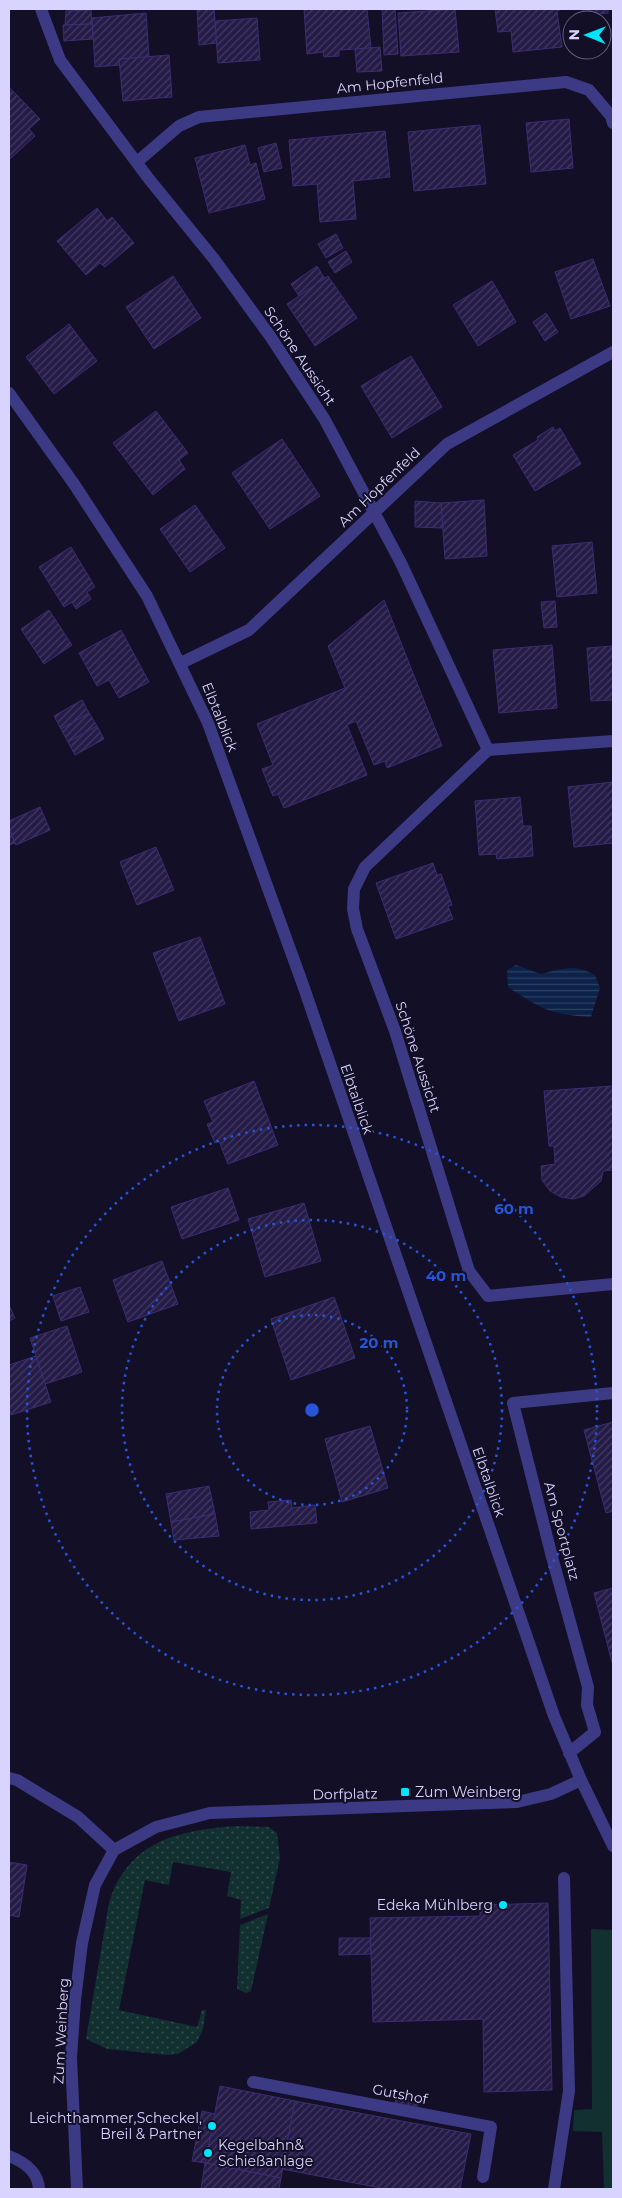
<svg xmlns="http://www.w3.org/2000/svg" width="622" height="2198" font-family="Montserrat,sans-serif">
	<defs>
		<pattern id="grass-dots" width="8" height="8" patternUnits="userSpaceOnUse" patternTransform="scale(1.25)"><rect width="8" height="8" fill="#12302f"/><path d="M2 2h.1M6 6h.1" fill="none" stroke="#344d4e" stroke-width="1.8" stroke-linecap="round"/></pattern>
		<pattern id="water-rules" width="6" height="5" patternUnits="userSpaceOnUse" patternTransform="scale(1.25)"><rect width="6" height="5" fill="#0c2248"/><path d="M0 2.5h6" fill="none" stroke="#2f4163"/></pattern>
		<pattern id="building-hatch" width="6" height="6" patternUnits="userSpaceOnUse" patternTransform="scale(1.25)"><rect width="6" height="6" fill="#241b47"/><path d="M-1 1l2-2M0 6l6-6M5 7l2-2" fill="none" stroke="#433b63"/></pattern>
	</defs>
	<rect width="100%" height="100%" fill="#130f26"/>
	<g fill="url(#grass-dots)">
		<path d="M237,1826l32,1 8,6 3,25 -11,50 -29,11 1,-19 -14,-4 4,-24 -58,-10 -4,23 -24,-5 -26,130 78,17 5,-17h4l-3,19 -6,13 -19,12 -10,1 -61,-6 -21,-10 23,-136c19,-62 69,-73 128,-77z"/>
		<polygon points="268,1914 251,1991 246,1993 237,1989 240,1925"/>
	</g>
	<polygon fill="#12302f" points="591,1929 613,1930 613,2189 604,2189 602,2132 573,2131 574,2110 592,2109"/>
	<path fill="url(#water-rules)" d="M516,965l25,9c21,-5 32,-11 54,1l5,13 -9,29c-40,-2 -50,-8 -83,-30l-1,-17z"/>
	<g fill="url(#building-hatch)" stroke="#3b2d73">
		<polygon points="197,9 214,9 217,43 199,45"/>
		<polygon points="304,9 367,9 371,48 339,50 339,56 324,57 323,52 307,54"/>
		<polygon points="382,9 395,9 398,54 384,55"/>
		<polygon points="455,9 459,52 401,56 398,13"/>
		<polygon points="495,9 562,9 557,11 562,47 513,52 511,31 498,32"/>
		<polygon points="583,9 608,9 608,13 583,15"/>
		<polygon points="91,10 92,24 65,25 66,11"/>
		<polygon points="146,13 149,57 119,59 120,65 95,67 92,18"/>
		<polygon points="257,18 260,60 218,63 215,21"/>
		<polygon points="92,24 93,39 64,41 63,25"/>
		<polygon points="380,47 382,71 357,72 355,49"/>
		<polygon points="169,55 172,97 123,101 119,59"/>
		<polygon points="9,87 40,119 29,129 35,136 9,160"/>
		<polygon points="569,119 573,168 531,172 526,123"/>
		<polygon points="480,125 486,184 414,191 408,132"/>
		<polygon points="385,131 390,177 353,181 356,219 320,222 317,184 293,186 289,140"/>
		<polygon points="276,143 282,168 264,172 258,148"/>
		<polygon points="245,145 250,165 256,163 265,199 209,213 195,158"/>
		<polygon points="97,208 107,221 112,217 134,243 105,267 100,263 86,275 57,241"/>
		<polygon points="336,234 343,248 326,258 318,244"/>
		<polygon points="346,251 352,262 335,273 328,262"/>
		<polygon points="593,259 610,306 571,319 555,272"/>
		<polygon points="317,266 325,279 299,296 291,284"/>
		<polygon points="173,276 201,318 154,349 126,307"/>
		<polygon points="328,276 357,318 315,346 287,304"/>
		<polygon points="492,281 516,322 478,346 453,305"/>
		<polygon points="546,313 558,332 545,341 533,322"/>
		<polygon points="69,324 97,361 54,394 26,357"/>
		<polygon points="411,356 442,407 392,438 361,386"/>
		<polygon points="156,411 188,453 179,460 185,469 153,495 113,443"/>
		<polygon points="553,427 555,431 560,428 581,464 535,491 513,455 538,440 537,437"/>
		<polygon points="282,439 320,496 270,529 232,473"/>
		<polygon points="484,500 487,556 445,559 441,503"/>
		<polygon points="415,501 441,503 443,528 415,527"/>
		<polygon points="195,505 225,548 190,572 160,529"/>
		<polygon points="592,542 597,593 557,597 552,546"/>
		<polygon points="71,547 95,587 87,592 91,599 76,609 72,602 64,607 39,567"/>
		<polygon points="384,600 442,746 387,768 385,761 374,765 356,721 347,725 367,775 284,808 278,794 273,796 262,769 273,765 257,724 345,688 328,646"/>
		<polygon points="555,601 557,627 544,628 541,602"/>
		<polygon points="49,610 72,645 44,664 21,629"/>
		<polygon points="121,630 149,682 119,698 109,680 97,686 79,653"/>
		<polygon points="552,645 557,708 499,713 493,650"/>
		<polygon points="613,646 613,700 591,701 587,648"/>
		<polygon points="82,700 89,713 61,729 54,716"/>
		<polygon points="89,713 97,726 68,742 61,729"/>
		<polygon points="97,726 104,739 75,755 68,742"/>
		<polygon points="613,782 613,843 574,847 568,787"/>
		<polygon points="520,797 523,826 531,826 533,856 497,859 496,854 479,855 475,801"/>
		<polygon points="40,807 50,830 16,845 9,828 9,821"/>
		<polygon points="9,828 15,843 9,845"/>
		<polygon points="156,847 174,890 137,905 120,862"/>
		<polygon points="433,863 437,875 441,874 452,905 448,906 453,919 396,939 376,883"/>
		<polygon points="200,937 225,1004 179,1021 153,953"/>
		<polygon points="254,1081 278,1145 228,1164 219,1141 215,1143 207,1124 213,1122 204,1101"/>
		<polygon points="613,1086 613,1170 603,1171 601,1181 584,1196 573,1199 561,1197 550,1191 542,1180 541,1166 555,1164 554,1146 549,1146 544,1091"/>
		<polygon points="228,1188 239,1220 182,1239 171,1207"/>
		<polygon points="304,1203 321,1261 265,1277 248,1219"/>
		<polygon points="162,1261 178,1304 128,1322 113,1280"/>
		<polygon points="80,1287 89,1312 61,1321 53,1296"/>
		<polygon points="334,1297 355,1358 291,1380 271,1319"/>
		<polygon points="9,1305 15,1318 9,1321"/>
		<polygon points="67,1326 82,1372 45,1384 30,1338"/>
		<polygon points="36,1356 51,1402 11,1415 9,1408 9,1365"/>
		<polygon points="613,1422 613,1511 606,1513 584,1430"/>
		<polygon points="370,1426 388,1488 342,1502 325,1439"/>
		<polygon points="209,1486 215,1514 171,1522 166,1494"/>
		<polygon points="291,1500 292,1508 315,1505 317,1523 251,1529 250,1512 269,1510 268,1502"/>
		<polygon points="215,1514 219,1536 174,1540 171,1522"/>
		<polygon points="613,1588 613,1666 594,1593"/>
		<polygon points="9,1862 27,1865 19,1917 9,1915"/>
		<polygon points="548,1903 552,2090 484,2092 483,2019 373,2022 370,1918 480,1916 480,1905"/>
		<polygon points="339,1938 370,1938 371,1954 339,1955"/>
		<polygon points="220,2086 295,2101 281,2178 205,2163"/>
		<polygon points="397,2093 418,2097 417,2108 395,2104"/>
		<polygon points="295,2101 471,2134 460,2189 386,2189 282,2169"/>
		<polygon points="202,2111 215,2114 205,2163 192,2161"/>
		<polygon points="205,2163 281,2178 279,2189 201,2189"/>
	</g>
	<g fill="none" stroke-linecap="round" stroke-linejoin="round">
		<g stroke="#3d3a85" stroke-width="12">
			<polyline points="253,2082 491,2127 483,2177"/>
			<polyline points="554,2189 569,2091 564,1878"/>
		</g>
		<g stroke="#3d3a85" stroke-width="12">
			<polyline points="41,9 60,60 149,179 214,259 270,336 325,420 401,563 488,750 365,867 354,889 353,909 357,929 395,1031 469,1271 488,1296 613,1284"/>
			<polyline points="137,162 179,126 199,117 566,82 589,90 611,116 613,123"/>
			<polyline points="181,663 249,630 447,444 613,352"/>
			<polyline points="488,750 613,741"/>
			<polyline points="569,1753 595,1732 587,1705 588,1687 552,1557 513,1403 613,1393"/>
			<polyline points="9,1778 17,1780 78,1817 114,1850"/>
			<path d="M9,2156c15,6 29,15 30,33"/>
		</g>
		<g stroke="#3d3a85" stroke-width="12">
			<polyline points="9,393 74,484 147,596 208,723 303,985 554,1716 581,1780 613,1846"/>
			<polyline points="77,2189 71,2058 75,2000 82,1943 95,1885 114,1850 156,1827 210,1813 517,1802 551,1794 581,1780"/>
		</g>
	</g>
	<g fill="none" stroke="#2655da" stroke-width="2.5" stroke-dasharray="2.5 5">
		<circle cx="312" cy="1410" r="95"/>
		<circle cx="312" cy="1410" r="190"/>
		<circle cx="312" cy="1410" r="285"/>
	</g>
	<g fill="#00e5ff" stroke="#130f26" stroke-width="2">
		<rect x="400" y="1787" width="10" height="10" rx="2.5"/>
		<circle cx="503" cy="1905" r="5"/>
		<circle cx="212" cy="2126" r="5"/>
		<circle cx="208" cy="2153" r="5"/>
	</g>
	<g text-anchor="middle" stroke-width="4" stroke-linejoin="round" paint-order="stroke">
		<g font-size="14" fill="#d9d4ff" stroke="#130f26">
			<text transform="translate(390 83) rotate(-6)" y="5">Am Hopfenfeld</text>
			<text transform="translate(300 356) rotate(56)" y="5">Schöne Aussicht</text>
			<text transform="translate(379 487) rotate(-44)" y="5">Am Hopfenfeld</text>
			<text transform="translate(220 717) rotate(68)" y="5">Elbtalblick</text>
			<text transform="translate(418 1057) rotate(72)" y="5">Schöne Aussicht</text>
			<text transform="translate(357 1099) rotate(71)" y="5">Elbtalblick</text>
			<text transform="translate(489 1482) rotate(71)" y="5">Elbtalblick</text>
			<text transform="translate(562 1531) rotate(75)" y="5">Am Sportplatz</text>
			<text transform="translate(345 1794) rotate(-1)" y="5">Dorfplatz</text>
			<text transform="translate(61 2031) rotate(-87)" y="5">Zum Weinberg</text>
			<text transform="translate(400 2094) rotate(11)" y="5">Gutshof</text>
		</g>
		<g font-size="14" fill="#d9d4ff" stroke="#130f26" text-anchor="start">
			<text x="415" y="1797">Zum Weinberg</text>
			<text x="493" y="1910" text-anchor="end">Edeka Mühlberg</text>
			<text x="202" y="2123" text-anchor="end">Leichthammer,Scheckel,<tspan x="202" dy="16">Breil &amp; Partner</tspan></text>
			<text x="218" y="2150">Kegelbahn&amp;<tspan x="218" dy="16">Schießanlage</tspan></text>
		</g>
	</g>
	<circle cx="312" cy="1410" r="8" fill="#2655da" stroke="#130f26" stroke-width="2.5"/>
	<g font-size="15" text-anchor="middle" font-weight="bold" fill="#2655da" stroke="#130f26" stroke-width="4" stroke-linejoin="round" paint-order="stroke">
		<text x="514" y="1214">60 m</text>
		<text x="446" y="1281">40 m</text>
		<text x="379" y="1348">20 m</text>
	</g>
	<rect width="622" height="2198" fill="none" stroke="#d9d4ff" stroke-width="20"/>
	<g transform="translate(587 35) rotate(271)"><circle r="24" fill="#130f26" stroke="#625e7d"/>
	<path d="M0-4L9 19L0 12L-9 19Z" fill="#00e5ff"/>
	<text y="-8" font-size="14" font-weight="bold" text-anchor="middle" fill="#d9d4ff">N</text>
	</g>
</svg>
